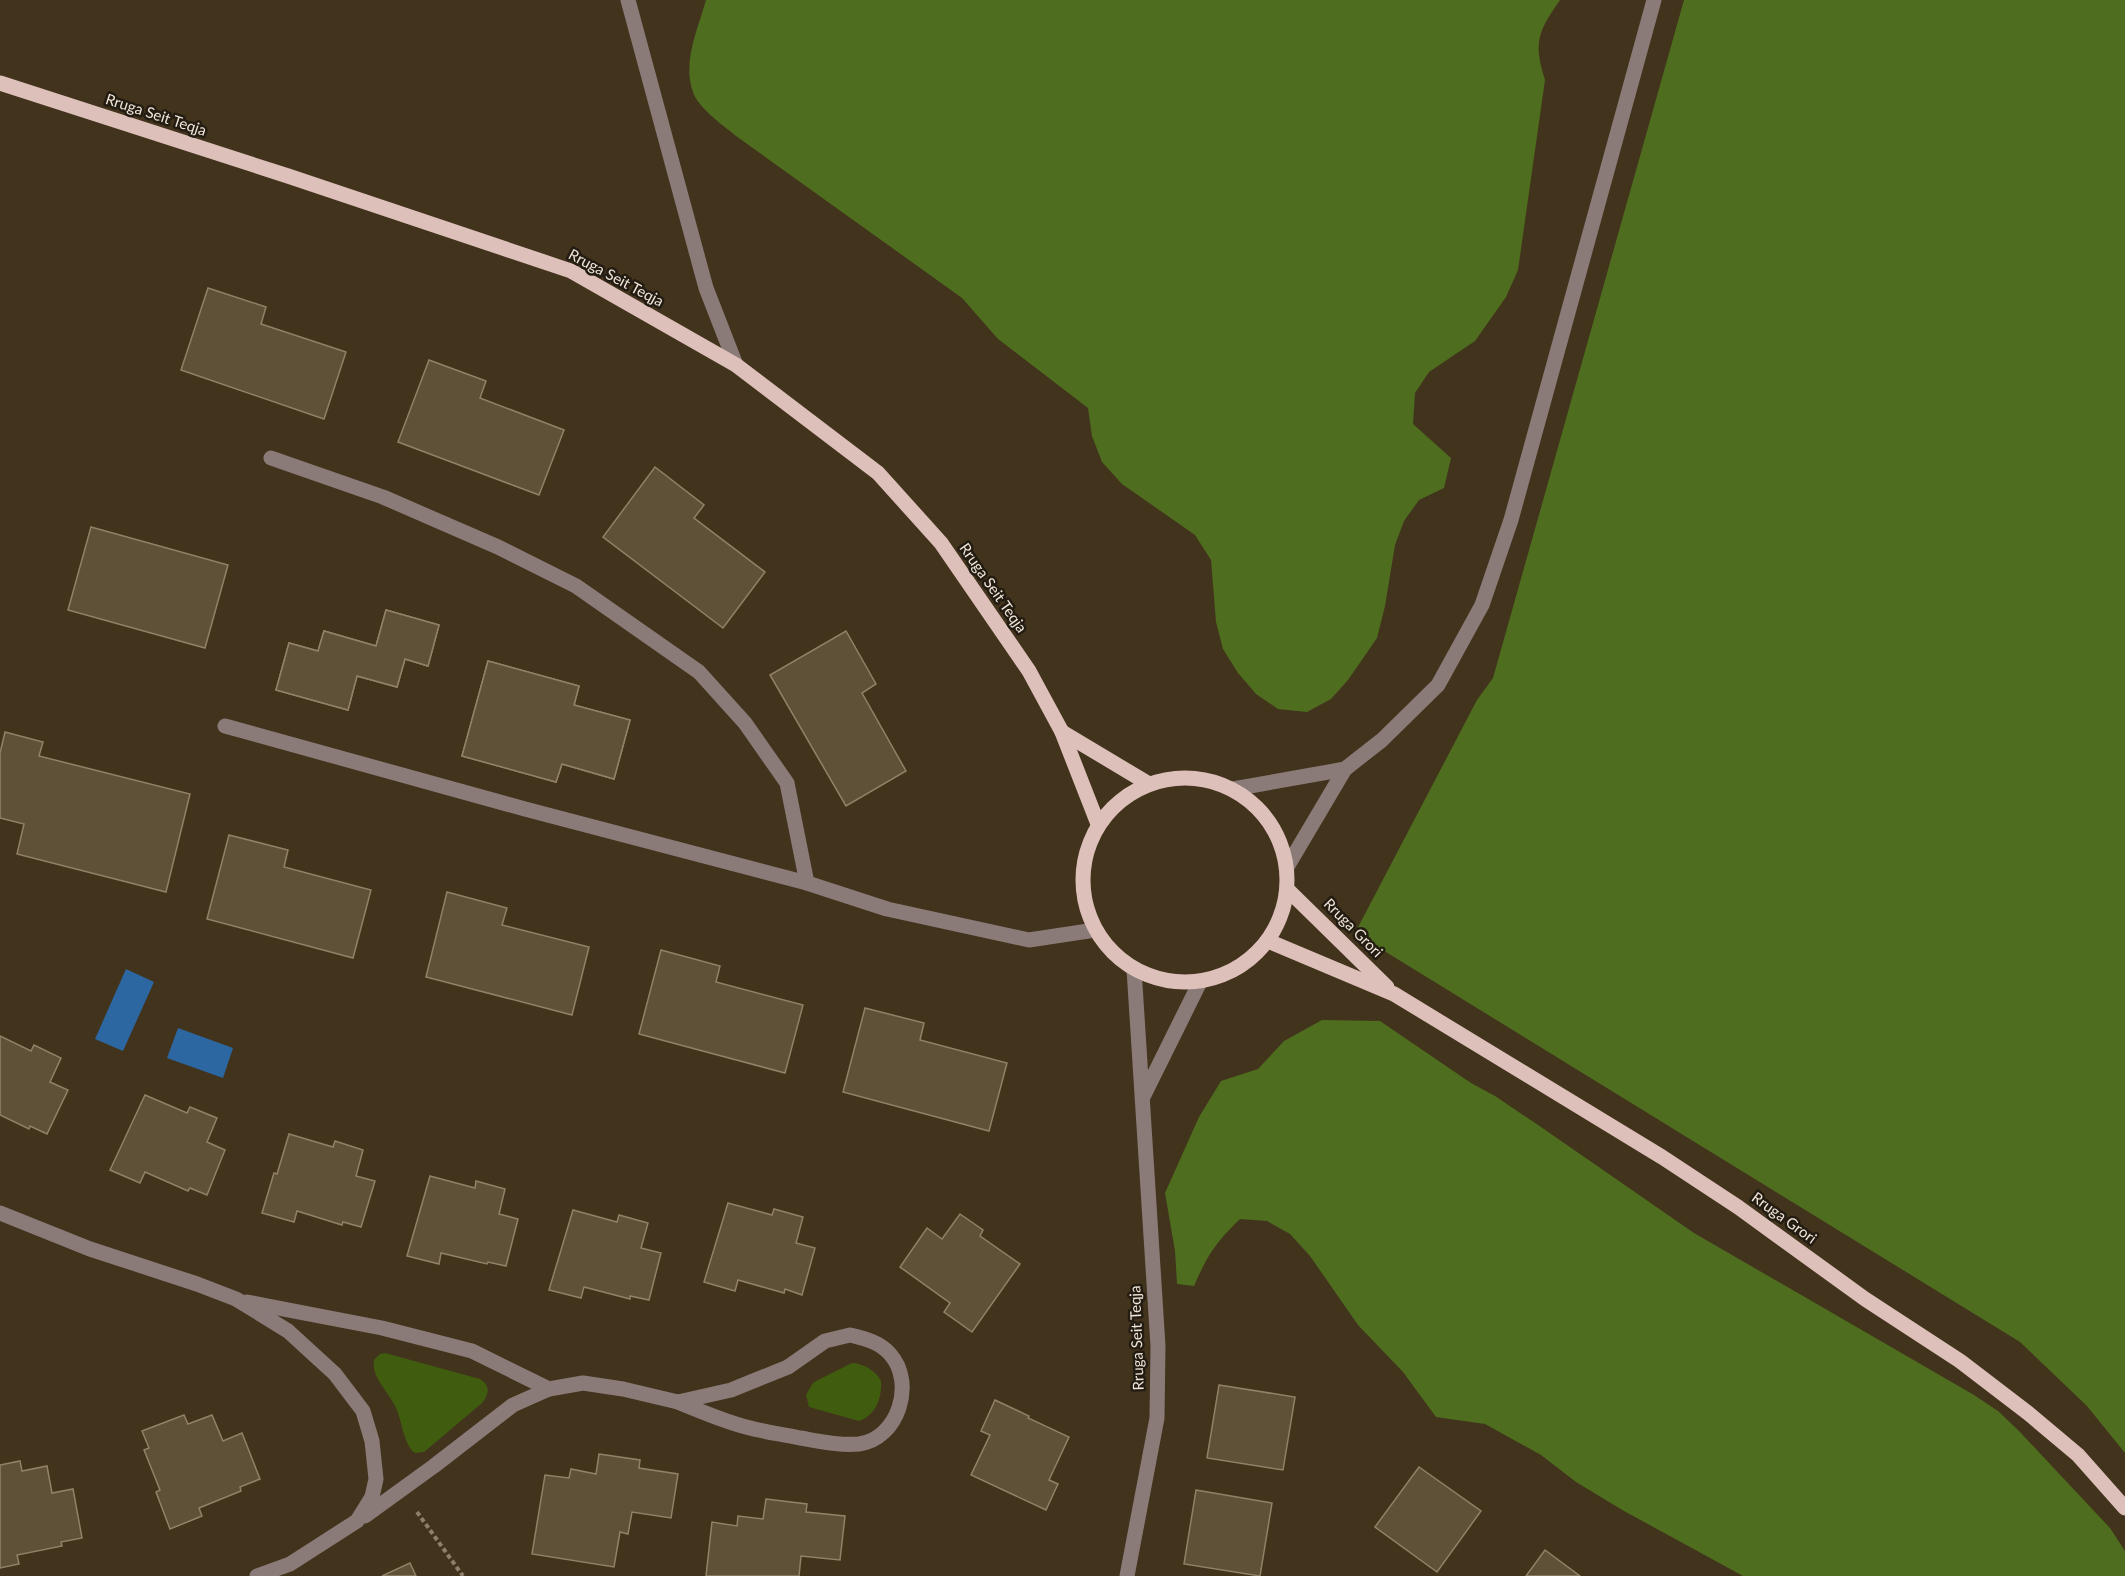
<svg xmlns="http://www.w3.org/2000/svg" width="2125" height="1576" font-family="Lato,sans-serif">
	<rect width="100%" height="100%" fill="#42331c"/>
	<g fill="#405d0f">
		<path d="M385,1353l95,26c10,6 10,15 2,24l-52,44 -6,5 -9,1c-12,-9 -13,-34 -20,-47 -7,-15 -24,-29 -21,-46l6,-6z"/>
		<path d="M852,1363c12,1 23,7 29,18 1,17 -5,34 -22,40l-50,-14 -3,-12 7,-12 5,-3z"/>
	</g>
	<g fill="#4e6d1f">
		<path d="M706,0h854c-22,32 -27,42 -15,80l-27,190 -12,27 -31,44 -46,31 -14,21 -2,31 38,34 -7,30 -25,12 -15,21 -9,24 -10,61 -8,32 -29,42 -17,19 -24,13 -29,-3 -22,-15 -18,-21 -15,-24 -7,-27 -5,-62 -16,-25 -73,-51 -20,-22 -10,-26 -4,-28 -90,-69 -36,-41 -226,-162c-13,-11 -38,-28 -43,-44 -11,-30 5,-63 13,-92z"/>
		<polygon points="1684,0 2125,0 2125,1453 2087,1406 2020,1342 1355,933 1477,700 1493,678"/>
		<path d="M1322,1020l58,1 91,62 24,13 46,31 153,106 280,162 24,16 21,20 91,97 15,23v25h-382l-119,-65 -48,-29 -35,-27 -56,-31 -49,-7 -33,-45 -45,-47 -48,-69 -20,-22 -23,-13 -27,-2c-24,23 -33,37 -46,67l-17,-2 -2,-33 -10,-58 34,-76 22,-36 37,-12 26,-28z"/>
	</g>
	<g fill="#2d67a1">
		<polygon points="126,969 154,982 123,1051 95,1039"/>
		<polygon points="178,1028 233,1048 223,1078 167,1058"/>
	</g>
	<g fill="#5f5038" stroke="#928168" stroke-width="1.5">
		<polygon points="208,288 266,307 261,324 346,352 324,419 181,370"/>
		<polygon points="429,360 486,381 480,398 564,430 539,495 398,442"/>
		<polygon points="655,467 704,505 694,518 765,572 723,628 603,537"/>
		<polygon points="91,527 228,565 205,648 68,610"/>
		<polygon points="386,610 439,625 428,666 405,659 397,687 357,676 348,710 276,690 289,643 318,651 324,631 376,646"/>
		<polygon points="386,610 439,625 428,666 405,659 397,687 357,676 348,710 276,690 289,643 318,651 324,631 376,646"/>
		<polygon points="846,631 876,684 862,693 906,771 846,806 770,675"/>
		<polygon points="488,661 579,686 574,705 630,720 614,779 562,764 556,782 462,756"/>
		<polygon points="488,661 579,686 574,705 630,720 614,779 562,764 556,782 462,756"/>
		<polygon points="5,732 43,742 39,756 190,794 166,892 17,854 24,824 0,818 0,753"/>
		<polygon points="229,835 288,850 284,867 371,890 353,958 207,919"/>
		<polygon points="447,892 507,908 502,925 589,947 572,1015 426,977"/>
		<polygon points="661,950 720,966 716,982 803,1005 785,1073 639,1034"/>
		<polygon points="865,1008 924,1023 920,1040 1007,1063 989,1131 843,1092"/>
		<polygon points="0,1036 31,1051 34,1045 61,1058 50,1082 68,1090 47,1134 30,1126 29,1129 0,1115"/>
		<polygon points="145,1095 187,1113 190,1107 217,1118 207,1142 225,1150 207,1195 190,1188 188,1191 145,1172 140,1183 110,1170"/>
		<polygon points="289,1134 333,1147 335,1141 363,1150 356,1176 375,1181 361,1227 343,1222 342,1225 297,1211 294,1222 262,1213 274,1173 277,1174"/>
		<polygon points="430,1176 475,1188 476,1181 505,1189 499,1214 518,1219 506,1266 488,1262 487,1264 441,1253 439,1264 407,1256"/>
		<polygon points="728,1203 772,1215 774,1209 803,1217 796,1243 815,1248 802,1295 785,1289 784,1293 738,1280 735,1291 704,1282"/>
		<polygon points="573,1210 617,1222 619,1215 648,1223 641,1248 661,1253 649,1300 630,1296 630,1299 584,1287 581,1298 549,1290"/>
		<polygon points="960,1214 983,1230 980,1236 1020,1264 972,1332 944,1312 950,1303 900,1267 927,1228 942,1239"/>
		<polygon points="1219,1385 1295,1397 1283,1470 1207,1458"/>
		<polygon points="995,1400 1029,1416 1028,1418 1069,1437 1049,1480 1058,1484 1046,1510 971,1475 990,1435 981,1431"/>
		<polygon points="184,1415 188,1424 212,1415 223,1441 242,1433 260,1479 240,1487 241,1491 199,1508 202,1516 170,1529 156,1492 160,1490 144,1450 149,1448 142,1431"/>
		<polygon points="599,1454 640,1460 639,1468 678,1474 671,1518 632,1512 628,1534 620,1532 614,1567 532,1554 545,1475 569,1478 571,1469 596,1474"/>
		<polygon points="20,1461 22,1471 47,1466 52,1493 73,1489 82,1538 61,1542 62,1546 17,1555 19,1564 0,1568 0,1465"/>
		<polygon points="1419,1467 1481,1511 1437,1572 1375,1527"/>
		<polygon points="1196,1490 1272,1503 1260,1576 1184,1564"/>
		<polygon points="766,1499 807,1504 806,1512 845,1516 840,1560 801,1556 799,1576 706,1576 712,1522 737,1526 738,1516 763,1519"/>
		<polygon points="1545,1550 1580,1576 1526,1576"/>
		<polygon points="410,1563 416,1576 382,1576"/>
	</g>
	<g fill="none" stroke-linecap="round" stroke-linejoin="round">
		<polyline stroke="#8c7f6c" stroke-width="4" stroke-dasharray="4.5 3" stroke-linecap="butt" points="417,1512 463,1576"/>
		<g stroke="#8a7b79" stroke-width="15">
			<polyline points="628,0 706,288 736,365"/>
			<polyline points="271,458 383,497 498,547 576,586 699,672 745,723 787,783 807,883"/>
			<polyline points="225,726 525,809 807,883 887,909 1029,940 1095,930"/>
			<polyline points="1233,789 1345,769"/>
			<polyline points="1287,867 1345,769 1382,740 1438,685 1482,605 1511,520 1654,0"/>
			<polyline points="1143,1097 1200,982"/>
			<polyline points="0,1213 90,1249 197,1284 236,1299 288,1331 335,1374 363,1411 372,1441 376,1479 372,1497 357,1521 290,1564 257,1576"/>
			<polyline points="247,1302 382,1328 472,1351 549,1389 583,1383 623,1389 678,1402"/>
			<path d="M850,1335c16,4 29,7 40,19 26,29 8,85 -31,90 -20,2 -40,-3 -59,-6 -18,-4 -36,-6 -54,-11 -23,-6 -46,-16 -68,-25l53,-12 57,-23 37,-26z"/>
			<polyline points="365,1516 434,1466 513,1405 549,1389"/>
			<polyline points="1127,1576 1157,1418 1158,1346 1134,969"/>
		</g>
		<g stroke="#dec0bb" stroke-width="15">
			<polyline points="0,83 288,176 571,271 736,365 878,473 941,543 1029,671 1062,732 1098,824"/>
			<polyline points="1062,732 1149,784"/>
			<circle cx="1185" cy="880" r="102"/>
			<polyline points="1287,889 1387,987"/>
			<polyline points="1268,941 1394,994 1662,1157 1738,1207 1865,1299 1960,1361 2028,1413 2078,1455 2125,1508"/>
		</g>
	</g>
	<g text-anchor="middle" stroke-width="5" stroke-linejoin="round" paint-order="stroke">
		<g font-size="15" fill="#efe5d8" stroke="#231c12">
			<text transform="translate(156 115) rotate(18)" y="5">Rruga Seit Teqja</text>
			<text transform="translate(616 278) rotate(28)" y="5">Rruga Seit Teqja</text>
			<text transform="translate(993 588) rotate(55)" y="5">Rruga Seit Teqja</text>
			<text transform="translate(1353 928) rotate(45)" y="5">Rruga Grori</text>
			<text transform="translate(1784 1218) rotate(36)" y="5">Rruga Grori</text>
			<text transform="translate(1137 1338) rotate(-92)" y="5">Rruga Seit Teqja</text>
		</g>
	</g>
</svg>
